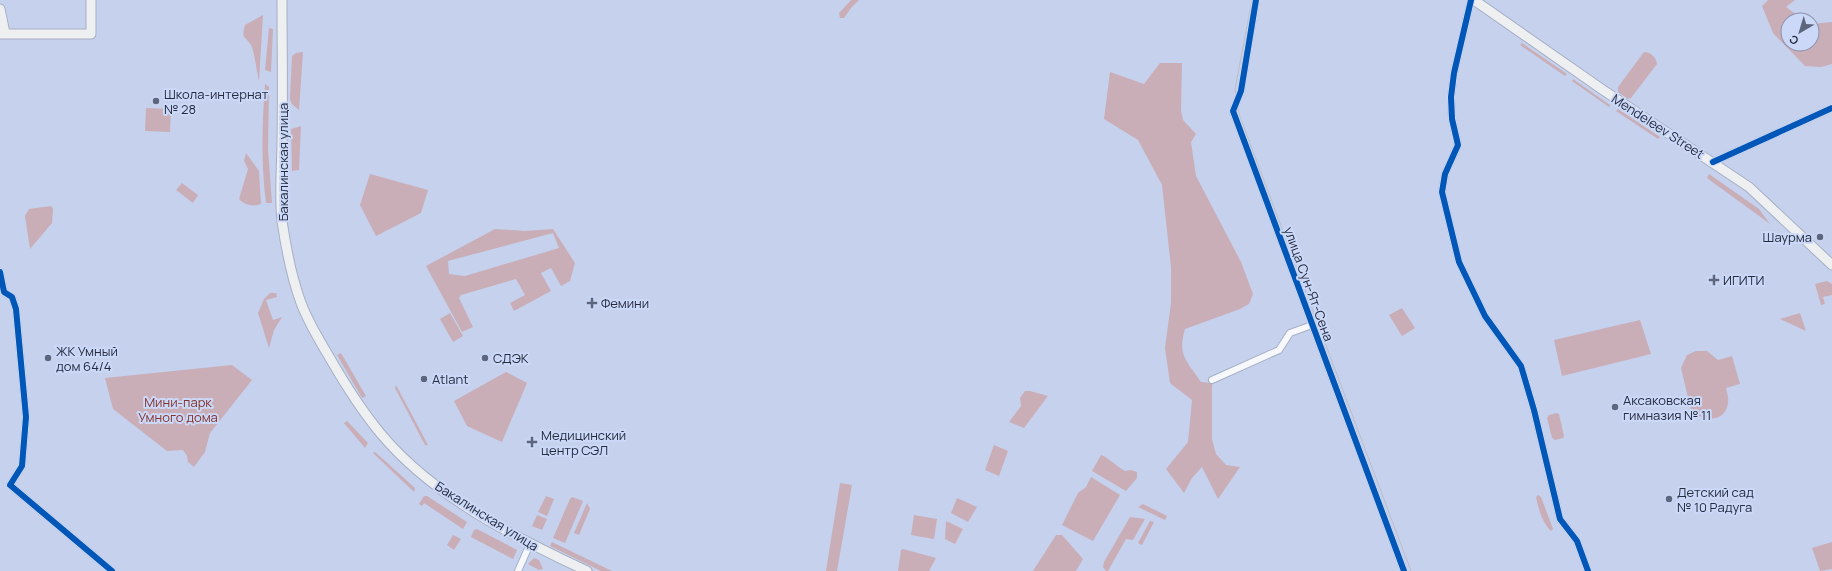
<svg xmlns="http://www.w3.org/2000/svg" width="1832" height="571" font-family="Manrope,sans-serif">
	<rect width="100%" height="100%" fill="#c6d1ed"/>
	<g fill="#c9aeb7" fill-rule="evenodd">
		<polygon points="851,0 859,0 851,8 844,18 840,18 839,13"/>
		<polygon points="1768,0 1795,0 1786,7 1804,20 1788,20 1788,44 1812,44 1812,24 1832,22 1832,64 1821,67 1805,66 1773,33 1762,6"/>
		<path d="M263,15l-4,66c-2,-8 -5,-31 -8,-36 -6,-10 -10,-5 -6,-20z"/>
		<polygon points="269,28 273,29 271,72 265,70"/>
		<polygon points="1522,43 1567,74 1565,76 1520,45"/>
		<polygon points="303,52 299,110 292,104 290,99 292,56 296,53"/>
		<path d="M1644,52c7,0 12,5 13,12l-26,34 -3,1 -10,-7v-5z"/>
		<path d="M1160,63h22l-1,48 2,9 13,14 -5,8 5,34 45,86 12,32 -4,10 -9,5 -55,20c-8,27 2,32 16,53l11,1v56l4,15 10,11 14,2 -22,32 -16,-32 -10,11 -8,15 -18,-24 22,-27 4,-42 -22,-17 -5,-35 6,-45v-36l-9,-82 -24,-45 -34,-21 6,-47 34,12z"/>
		<polygon points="1573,79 1610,105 1609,107 1572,81"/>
		<path d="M265,84l4,3 -1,62 4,54h-6c-5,-40 -4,-79 -1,-119z"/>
		<polygon points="146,108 171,109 170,132 145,131"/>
		<polygon points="1618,109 1660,137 1658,139 1616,111"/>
		<polygon points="301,126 299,170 292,171 291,129"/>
		<path d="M246,153l13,18 2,33c-7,3 -17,1 -22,-5l9,-30 -4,-8z"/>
		<polygon points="370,174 428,190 421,213 376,236 360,205"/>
		<polygon points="1709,174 1759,209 1770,224 1707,178"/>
		<polygon points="182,183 198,195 193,203 176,190"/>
		<polygon points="51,206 53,209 52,223 30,249 25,216 29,209"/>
		<path d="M495,229l30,2 28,-2 22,34 -5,18 -9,5 -10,-18 -10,5 10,18 -37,20 -4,-8 15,-8 -9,-16 -55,16 -2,3 14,29 -11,5 -36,-66zM553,233l6,15 -94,28 -16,-2 -1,-13z"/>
		<polygon points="1827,281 1832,284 1832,295 1823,297 1825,304 1821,305 1815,284"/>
		<polygon points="270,293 276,293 277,297 266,300 273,320 282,317 274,330 269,348 258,313 264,299"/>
		<polygon points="1402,308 1415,328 1402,336 1389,315"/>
		<polygon points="450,313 463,336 453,342 440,319"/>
		<polygon points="1800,313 1806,331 1780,319"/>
		<polygon points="1640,320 1651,354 1562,376 1554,340"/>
		<path d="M1696,351h11l11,9 14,-4 8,28 -14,4c1,5 3,10 2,15 -3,21 -26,18 -37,7l-10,-42 6,-13z"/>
		<polygon points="341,353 366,396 362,398 337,355"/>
		<polygon points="232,365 252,380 210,433 205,452 194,467 188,462 187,456 183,450 167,451 113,409 105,378"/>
		<polygon points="506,372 527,383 502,442 467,426 454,401"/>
		<polygon points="396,385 428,445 425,445 395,388"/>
		<polygon points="1025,391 1030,391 1048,396 1024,428 1009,422 1021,406 1020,398"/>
		<polygon points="1557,413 1559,414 1564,436 1563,438 1555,440 1552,438 1547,418 1549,415"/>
		<polygon points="347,421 368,443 365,448 344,423"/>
		<polygon points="994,445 1008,451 999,476 985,470"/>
		<polygon points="375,452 415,488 414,492 373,453"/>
		<path d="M1101,455c7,2 16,12 24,16l6,-1 6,2v6l-11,13 -34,-20z"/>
		<polygon points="1091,477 1120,495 1093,541 1062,525 1078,493 1086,487"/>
		<polygon points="840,483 852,485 837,571 826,571"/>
		<path d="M1538,495l3,2 12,32 -2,2c-8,-7 -13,-23 -15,-34z"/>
		<polygon points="424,496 427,496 467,522 463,529 424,503 422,506 419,504"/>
		<polygon points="546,496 554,499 547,516 538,512"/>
		<polygon points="572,497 583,501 565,543 553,538 570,499"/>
		<polygon points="957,498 977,507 968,522 951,513"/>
		<polygon points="587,503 590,509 579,535 574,533"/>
		<polygon points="1143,504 1167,516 1165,520 1138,507"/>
		<polygon points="537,515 547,519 542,530 532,526"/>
		<polygon points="914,515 937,519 934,539 911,535"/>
		<polygon points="1130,517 1145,519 1133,540 1126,539 1108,571 1106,571 1103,567 1104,562"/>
		<polygon points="946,521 963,529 955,544 945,539"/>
		<polygon points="1150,521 1154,522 1142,545 1138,543"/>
		<polygon points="477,529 515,549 517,550 513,559 471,537 474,530"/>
		<polygon points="453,535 461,539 454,550 447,545"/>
		<polygon points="1056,535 1062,535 1083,559 1076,571 1033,571"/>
		<polygon points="552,542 612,571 601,571 550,546"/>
		<polygon points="1832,542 1832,569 1820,571 1812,548"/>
		<polygon points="903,549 936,558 929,571 898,571 901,550"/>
		<polygon points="534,558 539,560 543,569 539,570 528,564"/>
	</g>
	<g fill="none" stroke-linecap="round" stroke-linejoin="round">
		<defs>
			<g id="street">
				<polyline points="1256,0 1241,91 1233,111 1404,571"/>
				<polyline points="1471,0 1454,73 1451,97 1452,119 1458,145 1445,174 1442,192 1459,262 1485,316 1521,366 1534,410 1560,519 1577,541 1588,571"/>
				<polyline points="1713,162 1832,108"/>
				<polyline points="0,272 4,292 12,297 16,309 26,417 22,466 10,485 112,571"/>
				<polyline points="1212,380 1279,350 1290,333 1312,325"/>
				<polyline points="518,571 530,544"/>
			</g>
			<g id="secondary">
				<path d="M282,0c0,46 1,93 0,139 0,27 -3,55 0,82 4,27 9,54 18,79 7,21 20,41 31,60 15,26 31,51 50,74 53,63 133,103 206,137"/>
				<polyline points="1474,0 1603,90 1749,187 1832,265"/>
				<polyline points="0,9 5,33"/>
				<polyline points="0,34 91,34 91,0"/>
			</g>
		</defs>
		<use href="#street" stroke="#a6afc4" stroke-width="8"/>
		<use href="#secondary" stroke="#a6afc4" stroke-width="11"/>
		<use href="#street" stroke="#f6f8fc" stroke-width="6"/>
		<use href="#secondary" stroke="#eeeff0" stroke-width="9"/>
		<polyline stroke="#bdbfc7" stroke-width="1" points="1252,0 1235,89 1239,114 1411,571"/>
		<defs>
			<g id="cycleway">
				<polyline points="1256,0 1241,91 1233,111 1404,571"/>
				<polyline points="1471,0 1454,73 1451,97 1452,119 1458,145 1445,174 1442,192 1459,262 1485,316 1521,366 1534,410 1560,519 1577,541 1588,571"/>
				<polyline points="1713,162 1832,108"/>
				<polyline points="0,272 4,292 12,297 16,309 26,417 22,466 10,485 112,571"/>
			</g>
		</defs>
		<use href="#cycleway" stroke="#cbd8f7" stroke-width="8"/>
		<use href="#cycleway" stroke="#0057b8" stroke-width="6"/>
	</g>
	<g fill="#5d667d" stroke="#cbd8f7" stroke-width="1.5">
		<circle cx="156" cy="101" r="4"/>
		<circle cx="1820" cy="237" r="4"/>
		<path d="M1712 274h4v4h4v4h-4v4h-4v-4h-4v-4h4z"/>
		<path d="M590 297h4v4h4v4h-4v4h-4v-4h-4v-4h4z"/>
		<circle cx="48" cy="358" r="4"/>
		<circle cx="485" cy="358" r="4"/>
		<circle cx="424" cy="379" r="4"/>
		<circle cx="1615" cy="407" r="4"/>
		<path d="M530 436h4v4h4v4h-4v4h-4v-4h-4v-4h4z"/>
		<circle cx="1669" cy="499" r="4"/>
	</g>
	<g text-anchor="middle" stroke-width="4" stroke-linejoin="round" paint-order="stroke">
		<g font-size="13" fill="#252c40" stroke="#cbd8f7" text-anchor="start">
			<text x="164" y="99">Школа-интернат<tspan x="164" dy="15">№ 28</tspan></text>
			<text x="1812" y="242" text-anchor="end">Шаурма</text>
			<text x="1723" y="285">ИГИТИ</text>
			<text x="601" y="308">Фемини</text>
			<text x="56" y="356">ЖК Умный<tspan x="56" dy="15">дом 64/4</tspan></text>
			<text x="493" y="363">СДЭК</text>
			<text x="432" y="384">Atlant</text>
			<text x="1623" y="405">Аксаковская<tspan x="1623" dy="15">гимназия № 11</tspan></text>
			<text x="541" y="440">Медицинский<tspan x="541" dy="15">центр СЭЛ</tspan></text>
			<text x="1677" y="497">Детский сад<tspan x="1677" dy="15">№ 10 Радуга</tspan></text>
		</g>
		<g font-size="13" fill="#252c40" stroke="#cbd8f7">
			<text transform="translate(1658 126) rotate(33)" y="5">Mendeleev Street</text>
			<text transform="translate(283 162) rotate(-90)" y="5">Бакалинская улица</text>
			<text transform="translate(1309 284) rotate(70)" y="5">улица Сун-Ят-Сена</text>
			<text transform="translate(487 516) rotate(32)" y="5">Бакалинская улица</text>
		</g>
		<g font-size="13" fill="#85332d" stroke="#cbd8f7">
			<text x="178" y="407">Мини-парк<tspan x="178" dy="15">Умного дома</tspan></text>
		</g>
	</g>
	<g transform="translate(1800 32) rotate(218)"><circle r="19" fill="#cbd8f7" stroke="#8993ae"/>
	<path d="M0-3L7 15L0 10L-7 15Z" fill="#5d667d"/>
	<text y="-6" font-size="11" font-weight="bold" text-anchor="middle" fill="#252c40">С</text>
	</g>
</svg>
